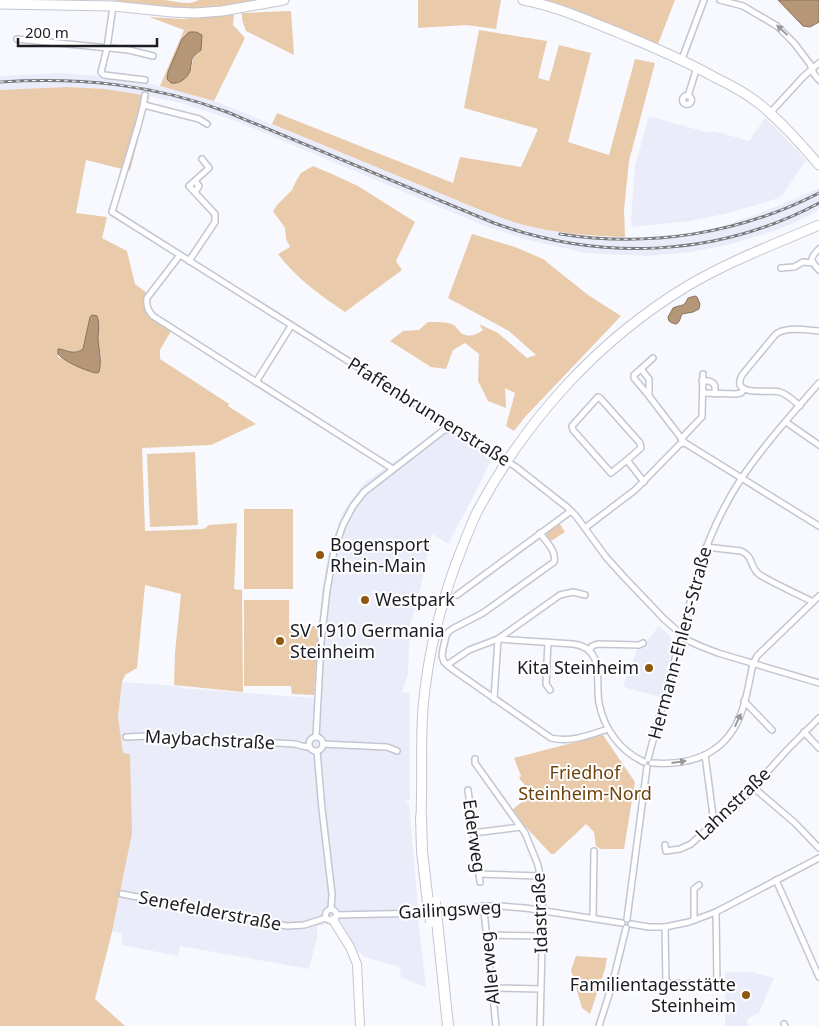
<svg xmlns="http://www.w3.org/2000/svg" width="819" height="1026" font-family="'Noto Sans',sans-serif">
	<rect width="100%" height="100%" fill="#f8f9fe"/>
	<g fill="#eaedf9">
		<polygon points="59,73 100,76 143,82 186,93 220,103 483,211 548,230 591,236 634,238 691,233 718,228 778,206 819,188 819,210 792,224 761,235 723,246 690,252 647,256 586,253 528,240 485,226 233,120 185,104 149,96 105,89 67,87 0,90 0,76"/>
		<polygon points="649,116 709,133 714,131 749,141 765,118 773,125 806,160 784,193 780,197 770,201 729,213 690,221 632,227 631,220 635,166"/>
		<polygon points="442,428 493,458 483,475 484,476 448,544 432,534 418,599 410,624 408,674 402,692 410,693 410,800 405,801 405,803 409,803 419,917 418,917 426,987 401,978 400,967 365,957 355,949 340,924 326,924 317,926 317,938 309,969 180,946 178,956 122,945 122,933 112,932 122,882 130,753 123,753 118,717 122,682 179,686 182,688 314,698 316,649 322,590 328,555 342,513 364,483"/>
		<polygon points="659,626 671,637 672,648 660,697 623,687 638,647 642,647"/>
		<polygon points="725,972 752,972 774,978 759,1013 747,1019 748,1026 725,1026"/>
	</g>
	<g fill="#e9caab" fill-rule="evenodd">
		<path d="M109,0c18,0 37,0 55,0 12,1 24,6 35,0h62l-47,8 -20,1 -23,-1z"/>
		<polygon points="418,0 501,0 496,29 466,25 418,28"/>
		<polygon points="542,0 675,0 658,44 563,5"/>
		<polygon points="291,11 294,55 246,31 242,20 242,13"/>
		<path d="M234,13l-1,12 12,13 -31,63 -54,-15 24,-56 -35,-13 35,2zM185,35l14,18 -5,2 -3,14 -23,3z"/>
		<path d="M479,30l68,11 -9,37 11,3 10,-36 32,8 -23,89 41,13 26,-96 20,4 -26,98 -5,49 1,27c-36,-1 -71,-4 -105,-13 -13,-4 -25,-9 -37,-13l-211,-87 5,-11 176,70 7,-26 61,10 17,-38 -74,-21z"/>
		<path d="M67,87l38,2 44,7 -19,75 -44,-11 -10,53 31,4 -5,21 25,13 8,33 12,9 -1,3v12l28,18 -14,24v9l69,45 -1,2 28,18 -45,21 -69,3 3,83 59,-2 5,-4 28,-2 -3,66 8,1 1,102 -69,-7 1,-32 6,-59 -36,-9 -8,83 -12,7 -3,7 -4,35 5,36 7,1 2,79 -20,99 -17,67 30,27h-125v-936zM94,315l5,8 -1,19 3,14 -1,14 -28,-7 -14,-6v-8c9,-1 16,7 25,0l7,-32z"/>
		<path d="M313,166l19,8 26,12 57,36 -19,39 6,9 -57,42c-25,-17 -49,-34 -67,-58l12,-7 -4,-8 -1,-11 -12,-17 4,-6 15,-15 4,-9 5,-8z"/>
		<path d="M472,234l43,13 28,12 45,36 33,21 -96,101 -11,14 -8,-5 9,-33 -10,-5 1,20 -18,-7 -10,-20 1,-27 -14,-11 -12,7 -7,19 -15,-2 -41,-26 13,-10 16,-1 9,-8c8,0 17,0 24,2 4,2 6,6 9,9 7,5 16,2 22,-3l-4,-6 19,9 29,25 9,-3 -27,-24 -61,-33z"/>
		<polygon points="195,452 198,525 150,527 147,454"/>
		<rect x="244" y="509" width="49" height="80"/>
		<polygon points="559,523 565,532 551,541 545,532"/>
		<polygon points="244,600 289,600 289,626 318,626 314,695 292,694 291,686 244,686"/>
		<polygon points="603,735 635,782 624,849 601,849 596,846 594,832 586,824 554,854 551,854 523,824 512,810 532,794 519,778 521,776 514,758"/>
		<polygon points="576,956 607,958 605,969 590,1014 582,1008 571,970"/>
	</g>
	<g fill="#b59677" stroke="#87725e">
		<polygon points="778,0 819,0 819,22 810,27 803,26"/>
		<path d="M189,32h7l6,3 -1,15c-3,3 -7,4 -9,9 -1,4 -1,8 -2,12 -3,8 -11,13 -19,12l-4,-4 1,-7 14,-33z"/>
		<path d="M695,296l2,1 3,7 -1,5 -6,3 -11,2c-3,7 -3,14 -13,7l-1,-4 5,-9c8,-4 11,0 15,-10z"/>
		<path d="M92,315l5,1c3,8 1,16 1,24 1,11 4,21 1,32l-2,1c-9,-1 -34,-12 -39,-19v-5h2c8,2 15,6 23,0l7,-32z"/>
	</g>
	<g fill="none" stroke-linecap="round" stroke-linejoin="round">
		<defs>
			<g id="street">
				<polyline points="720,0 743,6 777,26 794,43 810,64 814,74 819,80"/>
				<polyline points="113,6 107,48 101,72 104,75 145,80"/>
				<polyline points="17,39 129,50 153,56"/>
				<polyline points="682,59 704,0"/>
				<polyline points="145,95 143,107 138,126 112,212 448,424 451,429 458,431 516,467 568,508 576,516 606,557 624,577 664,619 689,641 700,646 718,653 819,683"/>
				<circle cx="687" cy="100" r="4.5"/>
				<polyline points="688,96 697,67"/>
				<polyline points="144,105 199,119 207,124"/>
				<polyline points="770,113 803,77 819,63"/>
				<polyline points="195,192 199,186 195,181"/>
				<path d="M819,249c-10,10 -9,11 0,21"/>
				<path d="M180,255l-33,43c-1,7 1,13 6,18l240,153"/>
				<polyline points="189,261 215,222 215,214 189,186 209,168 202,159"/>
				<polyline points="781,268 794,267 803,262 813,263"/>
				<polyline points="641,369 653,358"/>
				<polyline points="702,381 709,381 713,383 715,386 715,394"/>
				<polyline points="256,382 291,326"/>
				<polyline points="703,393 736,394 741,393 744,389"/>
				<polyline points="649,396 634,378 634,375 641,369 649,379 649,396 685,443"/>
				<path d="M800,406c-6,-5 -13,-12 -20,-14 -11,-3 -50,6 -38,-17l33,-40c10,-9 31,-5 44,-4"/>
				<polyline points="786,422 819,445"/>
				<polyline points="681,439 699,420 702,417 703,374"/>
				<polyline points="627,460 641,448 640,443 600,398 598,397 572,426 573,430 611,473 627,460 644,482"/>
				<polyline points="585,528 635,490 680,444 685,443 819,526"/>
				<path d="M540,533c6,9 17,18 14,29l-71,51 -29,15 -6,4 -2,4 -3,13 -1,7 2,6 8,7 99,69c19,5 39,-3 57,-9"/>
				<path d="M706,547l35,4c13,5 9,18 19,24 16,10 36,18 53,27"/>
				<polyline points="457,595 571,511"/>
				<path d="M498,639l75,5c33,4 22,37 26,59 5,26 21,48 45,59"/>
				<polyline points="548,642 546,684 550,690"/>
				<polyline points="589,651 592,646 598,644 639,645 643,643"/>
				<polyline points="447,665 469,650 498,639 560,595 573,592 585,595"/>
				<polyline points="494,699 498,639"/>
				<polyline points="744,701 772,730"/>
				<polyline points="804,732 819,748"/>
				<circle cx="316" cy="744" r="7"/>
				<polyline points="126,737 148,736 295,744 302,746 309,747"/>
				<polyline points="316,737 321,642 327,590 334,551 343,525 353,506 364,492 444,430 451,429"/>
				<polyline points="323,744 387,747 397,751"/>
				<polyline points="317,751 322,809 332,894 331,909"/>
				<polyline points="705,755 714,823"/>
				<polyline points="475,759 475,763 525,833 538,865 541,881 543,911 540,1026"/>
				<path d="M648,759l53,-197c10,-29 23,-57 40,-83 22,-33 52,-66 78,-96"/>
				<path d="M652,763c39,3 73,-9 88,-47 7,-16 9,-35 13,-52l4,-8 62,-60"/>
				<polyline points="754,788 795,823 819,848"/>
				<polyline points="468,790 480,882"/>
				<polyline points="473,833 521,827"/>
				<polyline points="665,845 666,851 680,849 691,844 714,823 740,802 788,749 819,718"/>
				<polyline points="479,874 540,876"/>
				<polyline points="776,880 819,977"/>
				<polyline points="122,894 287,926 304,925 326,918"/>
				<circle cx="331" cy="915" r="5.5"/>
				<polyline points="484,911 496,1026"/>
				<polyline points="336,915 425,913 449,912 484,906 499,906 525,908 622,923"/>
				<polyline points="593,918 594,851"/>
				<polyline points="627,919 647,767"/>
				<polyline points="694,920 694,889 699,885"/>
				<polyline points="631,924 649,927 665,927 689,922 716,912 819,858"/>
				<polyline points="665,927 666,983 717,984 716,912"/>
				<polyline points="487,935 542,936"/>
				<polyline points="492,988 541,989"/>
				<polyline points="784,1024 785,1026"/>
				<polyline points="599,1026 612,985 626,928"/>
			</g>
			<polyline id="secondary" points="333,920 350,947 357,964 360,1026"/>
			<g id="primary">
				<path d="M523,0c33,6 63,20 94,32 33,14 66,27 97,45 15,7 30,15 43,25 23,18 43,41 62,63"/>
				<polyline points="0,4 113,6 172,12 195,13 222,11 284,0"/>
				<path d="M421,817c2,-45 -2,-90 5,-135 5,-40 16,-79 29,-116 7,-18 14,-37 22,-54 49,-93 122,-173 212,-227 41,-24 86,-41 130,-60"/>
			</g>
			<g id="highway">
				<polyline points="421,817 422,851 428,903"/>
				<polyline points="437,921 448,1026"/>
			</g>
		</defs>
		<use href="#street" stroke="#c3c6d2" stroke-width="8"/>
		<use href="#secondary" stroke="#c3c6d2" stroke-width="10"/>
		<use href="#primary" stroke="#c3c6d2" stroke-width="11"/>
		<use href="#highway" stroke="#c3c6d2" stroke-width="12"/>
		<use href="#street" stroke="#fff" stroke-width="5"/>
		<use href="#secondary" stroke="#fff" stroke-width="8"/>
		<use href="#primary" stroke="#fff" stroke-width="9"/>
		<use href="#highway" stroke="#fff" stroke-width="10"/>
		<defs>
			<g id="rail">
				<path d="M0,82c79,-5 153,2 227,30l267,111c108,39 224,34 325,-20"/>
				<path d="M560,234c88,14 179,0 259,-41"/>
			</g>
		</defs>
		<use href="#rail" stroke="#7b7c81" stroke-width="3"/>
		<use href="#rail" stroke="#fff" stroke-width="1" stroke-dasharray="4" stroke-linecap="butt"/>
		<defs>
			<g id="highway-bridge">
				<polyline points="435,902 437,921"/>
				<polyline points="428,903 431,922"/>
			</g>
		</defs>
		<use href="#highway-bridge" stroke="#c3c6d2" stroke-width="12" stroke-linecap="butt"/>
		<use href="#highway-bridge" stroke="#fff" stroke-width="10"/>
	</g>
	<defs><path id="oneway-solid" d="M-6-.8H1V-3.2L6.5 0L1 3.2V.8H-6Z" transform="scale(1.25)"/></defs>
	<g fill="#99999c">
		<use href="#oneway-solid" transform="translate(782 30) rotate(-137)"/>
		<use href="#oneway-solid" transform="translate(738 720) rotate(-65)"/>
		<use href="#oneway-solid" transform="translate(679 762) rotate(-8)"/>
	</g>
	<g fill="#8f580e" stroke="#fff" stroke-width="2">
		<circle cx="320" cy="555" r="5"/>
		<circle cx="365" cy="600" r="5"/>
		<circle cx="280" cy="641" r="5"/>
		<circle cx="649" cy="668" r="5"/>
		<circle cx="746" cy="995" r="5"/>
	</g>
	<g text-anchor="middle" stroke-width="4" stroke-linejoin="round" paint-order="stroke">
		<g font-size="18" fill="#1c1d22" stroke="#fff">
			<text transform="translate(429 412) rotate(32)" y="6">Pfaffenbrunnenstraße</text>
			<text transform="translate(680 643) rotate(-75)" y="6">Hermann-Ehlers-Straße</text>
			<text transform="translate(210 740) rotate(3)" y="6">Maybachstraße</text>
			<text transform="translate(733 804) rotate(-44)" y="6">Lahnstraße</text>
			<text transform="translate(474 836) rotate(82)" y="6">Ederweg</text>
			<text transform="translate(450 910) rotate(-3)" y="6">Gailingsweg</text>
			<text transform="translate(210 911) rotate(11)" y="6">Senefelderstraße</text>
			<text transform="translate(540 913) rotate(-92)" y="6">Idastraße</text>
			<text transform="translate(490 968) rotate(-96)" y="6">Allerweg</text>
		</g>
		<g font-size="18" fill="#1c1d22" stroke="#fff" text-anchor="start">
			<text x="330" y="551">Bogensport<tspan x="330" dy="21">Rhein-Main</tspan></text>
			<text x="375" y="606">Westpark</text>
			<text x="290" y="637">SV 1910 Germania<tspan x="290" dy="21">Steinheim</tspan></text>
			<text x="639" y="674" text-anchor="end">Kita Steinheim</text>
			<text x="736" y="991" text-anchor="end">Familientagesstätte<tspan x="736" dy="21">Steinheim</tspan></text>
		</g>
		<g font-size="18" fill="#6d430e" stroke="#fff">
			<text x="585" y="779">Friedhof<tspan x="585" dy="21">Steinheim-Nord</tspan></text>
		</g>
	</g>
	<path d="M18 38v8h139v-8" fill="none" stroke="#1c1d22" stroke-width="2.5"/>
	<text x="25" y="38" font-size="15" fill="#1c1d22" stroke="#ffffff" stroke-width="4" paint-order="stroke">200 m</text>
</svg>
